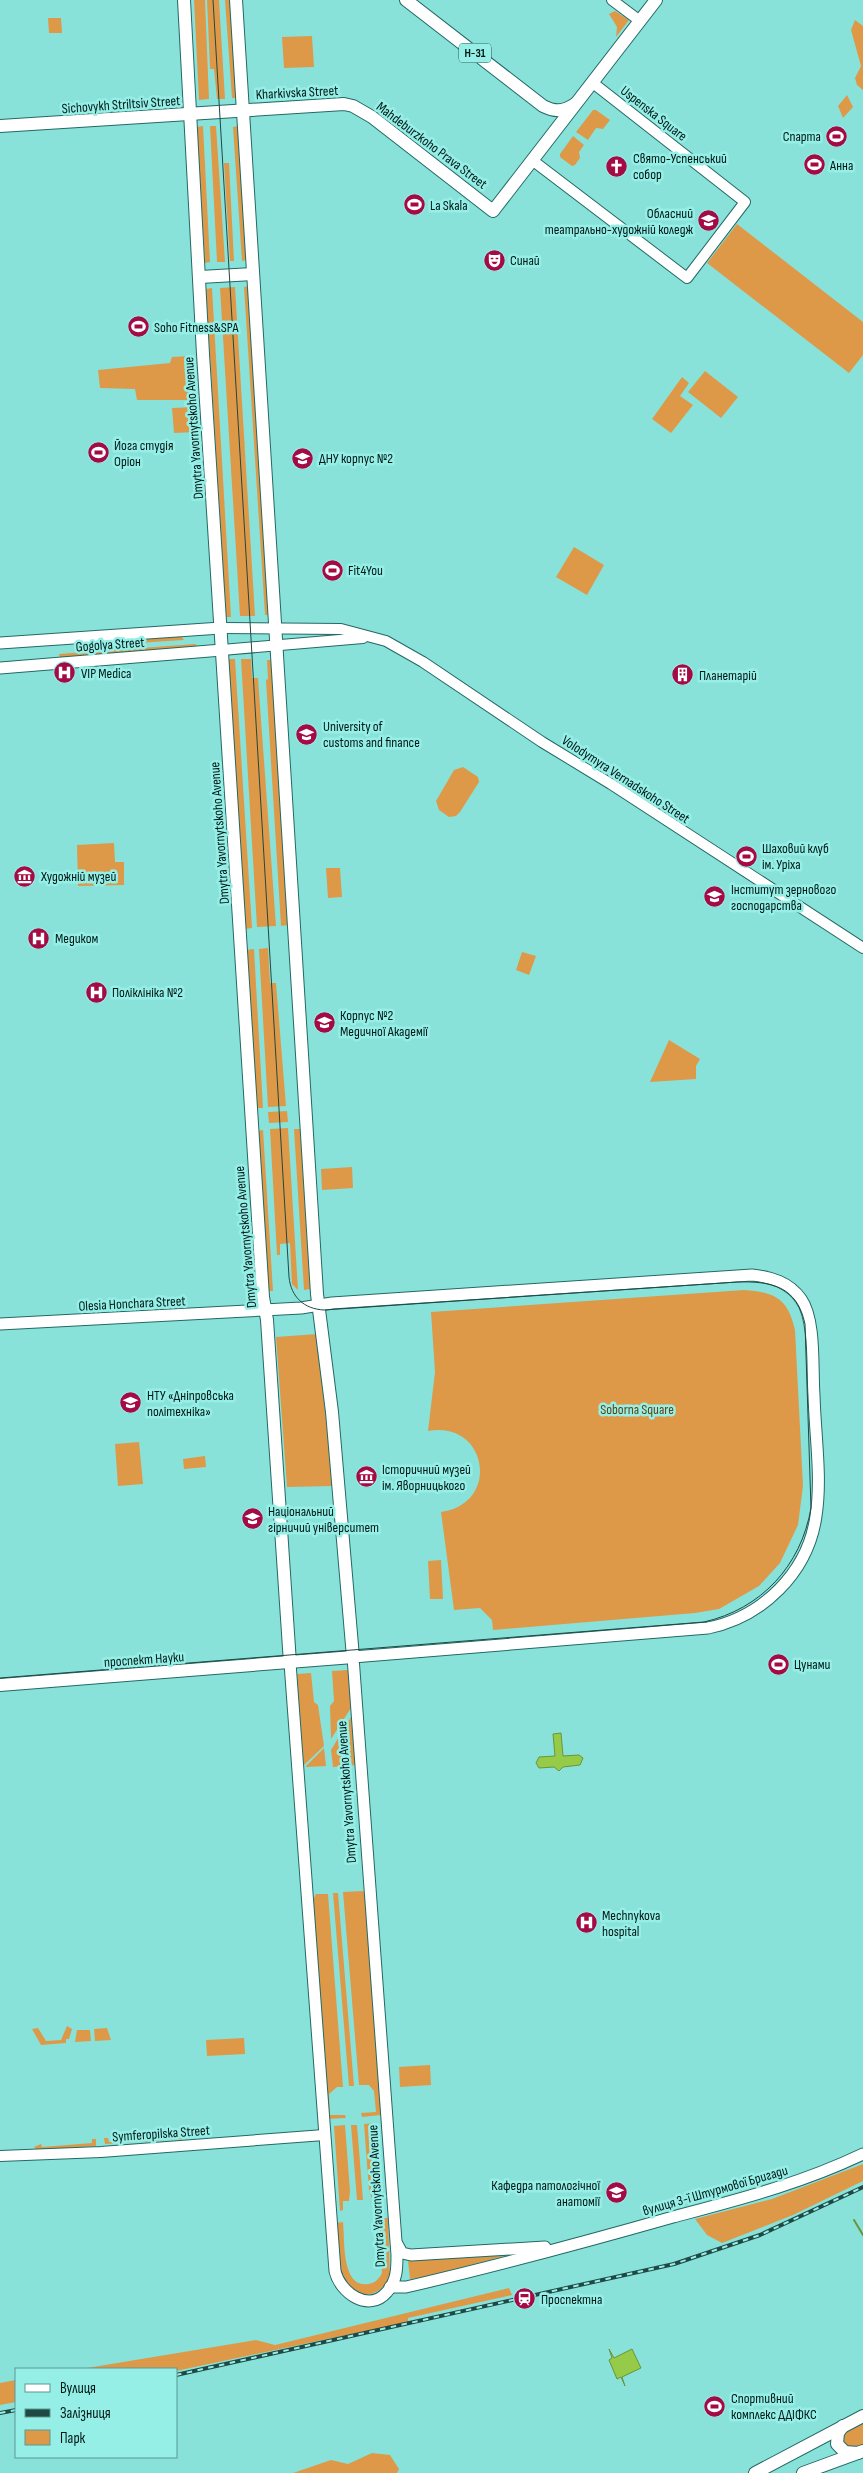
<svg xmlns="http://www.w3.org/2000/svg" width="863" height="2473" font-family="'Sofia Sans Condensed',sans-serif">
	<rect width="100%" height="100%" fill="#89e2da"/>
	<g fill="#dd9948">
		<polygon points="194,0 205,0 209,99 199,100"/>
		<polygon points="207,0 219,0 225,99 217,99 214,69 210,69"/>
		<polygon points="225,0 230,0 237,98 232,98"/>
		<polygon points="615,11 629,20 616,37 617,27 609,14"/>
		<polygon points="48,18 61,18 62,33 49,33"/>
		<polygon points="855,20 863,26 863,90 857,85 855,78 861,66 851,30"/>
		<polygon points="312,36 314,67 284,68 282,37"/>
		<polygon points="847,95 853,107 843,118 838,106"/>
		<polygon points="593,110 596,110 610,120 603,129 596,128 588,140 576,132"/>
		<polygon points="203,126 210,262 205,263 197,127"/>
		<polygon points="210,126 216,126 225,262 217,262"/>
		<polygon points="238,126 246,260 242,261 233,127"/>
		<polygon points="573,136 584,145 579,152 580,158 575,165 572,166 560,157 560,154"/>
		<polygon points="224,163 229,163 234,261 230,261"/>
		<polygon points="737,224 863,322 863,355 849,373 707,263"/>
		<polygon points="249,286 269,615 265,615 244,287"/>
		<polygon points="235,287 255,616 240,616 220,288"/>
		<polygon points="212,288 231,617 226,617 206,289"/>
		<polygon points="192,356 195,400 137,400 135,389 100,388 98,370 170,363 172,357"/>
		<polygon points="705,371 738,397 721,418 688,392"/>
		<polygon points="682,377 689,383 680,396 693,405 671,433 652,419"/>
		<polygon points="196,407 197,432 174,433 172,408"/>
		<polygon points="574,547 604,565 587,595 556,577"/>
		<polygon points="181,636 184,640 90,646 96,641"/>
		<polygon points="195,644 199,647 60,658 59,654"/>
		<polygon points="228,659 235,659 252,928 245,929"/>
		<polygon points="241,659 251,659 252,678 258,678 276,926 257,927"/>
		<polygon points="267,660 272,660 288,925 281,926 266,680 268,679"/>
		<polygon points="463,767 478,777 479,782 460,812 456,816 449,817 439,810 436,801 454,770"/>
		<polygon points="114,843 115,862 124,862 124,885 78,886 77,845"/>
		<polygon points="326,868 340,868 342,897 328,898"/>
		<polygon points="268,948 270,983 276,983 286,1106 268,1107 259,949"/>
		<polygon points="254,949 263,1108 255,1108 246,950"/>
		<polygon points="522,952 536,956 529,975 516,970"/>
		<polygon points="669,1040 700,1059 696,1066 696,1079 650,1082"/>
		<polygon points="287,1111 288,1122 269,1123 268,1112"/>
		<polygon points="288,1128 298,1290 292,1284 290,1243 280,1244 280,1255 277,1255 270,1129"/>
		<polygon points="294,1129 300,1129 310,1289 304,1290"/>
		<polygon points="263,1130 273,1291 267,1291 257,1131"/>
		<polygon points="352,1167 353,1188 322,1190 321,1169"/>
		<path d="M744,1290c30,2 44,8 51,40l8,156 -5,39 -18,38 -21,23 -40,23 -24,4 -202,17 -1,-10 -12,-12 -26,2 -13,-98c60,-8 47,-92 -13,-81l7,-59 -4,-60z"/>
		<polygon points="317,1334 333,1486 287,1487 276,1337"/>
		<polygon points="139,1442 143,1484 118,1486 115,1444"/>
		<polygon points="205,1456 206,1467 184,1469 183,1459"/>
		<polygon points="441,1560 443,1599 430,1599 428,1561"/>
		<polygon points="348,1670 351,1708 331,1739 330,1706 334,1701 332,1671"/>
		<polygon points="311,1673 314,1702 318,1705 324,1746 303,1766 297,1674"/>
		<polygon points="351,1717 355,1765 333,1767 331,1750"/>
		<polygon points="324,1748 326,1766 306,1767 306,1766"/>
		<polygon points="363,1891 366,1896 381,2115 362,2117 361,2113 376,2112 374,2091 369,2085 359,2085 343,1892"/>
		<polygon points="333,1893 338,1893 354,2086 349,2086"/>
		<polygon points="316,1894 328,1894 343,2087 337,2087 329,2094 330,2115 345,2115 346,2118 327,2119 313,1900"/>
		<polygon points="67,2026 72,2029 69,2039 66,2039 66,2043 41,2045 32,2029 38,2028 46,2041 61,2040"/>
		<polygon points="107,2028 111,2040 95,2041 94,2029"/>
		<polygon points="77,2030 90,2030 91,2041 75,2042"/>
		<polygon points="244,2038 245,2054 207,2056 206,2040"/>
		<polygon points="430,2065 431,2085 400,2087 399,2067"/>
		<polygon points="375,2123 382,2207 379,2208 378,2199 372,2199 369,2190 364,2124"/>
		<polygon points="345,2125 350,2191 349,2201 343,2201 343,2210 340,2211 334,2126"/>
		<polygon points="351,2125 357,2125 363,2200 357,2200"/>
		<polygon points="181,2134 186,2135 185,2139 105,2144 104,2138 108,2138 109,2142 181,2136"/>
		<polygon points="92,2139 96,2139 96,2146 37,2150 34,2147 41,2144 42,2147 92,2143"/>
		<polygon points="863,2164 863,2181 793,2215 722,2243 707,2235 695,2219 772,2199"/>
		<path d="M379,2218h9l2,59c-4,7 -11,16 -20,17 -34,6 -32,-50 -34,-71l7,-1c2,17 -2,66 25,62 7,-1 11,-5 14,-11z"/>
		<polygon points="527,2250 429,2276 410,2279 408,2261"/>
		<polygon points="509,2288 512,2295 408,2318 408,2322 176,2371 81,2369 256,2340 275,2345"/>
		<polygon points="16,2380 16,2402 0,2405 0,2383"/>
		<polygon points="863,2422 863,2444 854,2448 845,2446 842,2438 845,2431"/>
		<polygon points="372,2453 390,2455 399,2469 397,2473 293,2473 331,2460 348,2464"/>
	</g>
	<g fill="#96ca49" stroke="#69953a">
		<polygon points="561,1733 563,1756 579,1755 583,1758 580,1765 563,1767 559,1771 554,1767 539,1768 536,1763 539,1757 555,1756 553,1734"/>
		<polygon points="609,2349 614,2358 632,2349 641,2368 622,2377 625,2386 621,2377 617,2379 609,2360 612,2358"/>
	</g>
	<g fill="none" stroke-linecap="round" stroke-linejoin="round">
		<polyline stroke="#69953a" stroke-width="2" points="854,2220 863,2235"/>
		<defs>
			<g id="tertiary">
				<polyline points="612,0 640,21"/>
				<polyline points="532,160 687,278 745,202 593,83"/>
				<polyline points="221,628 341,629 386,641 423,662 542,742 611,784 863,948"/>
				<polyline points="222,650 363,638"/>
				<polyline points="0,2156 101,2152 324,2135"/>
			</g>
			<g id="secondary">
				<polyline points="0,643 221,628"/>
				<polyline points="0,668 222,650"/>
				<path d="M0,1324l301,-16 31,-5 420,-28c19,2 37,7 49,24 15,21 11,70 13,96 1,40 8,82 2,121 -8,57 -54,101 -108,112l-355,29 44,598c0,13 0,26 -10,37 -18,21 -47,1 -52,-21l-45,-608"/>
				<polyline points="397,2244 402,2253 411,2255 545,2247"/>
				<path d="M390,2287h16c90,-21 179,-45 267,-70 67,-18 127,-33 190,-63"/>
			</g>
			<g id="primary">
				<polyline points="184,0 203,354 263,1297 267,1320 290,1663"/>
				<path d="M406,0l137,106c12,6 20,6 32,-2"/>
				<polyline points="0,126 344,104 353,106 372,117 493,211 656,0"/>
				<polyline points="200,277 253,274"/>
				<polyline points="0,1685 353,1657 332,1412 317,1294 236,0"/>
				<polyline points="843,2426 838,2433 837,2444 845,2452 858,2453"/>
				<polyline points="755,2473 863,2416"/>
				<polyline points="803,2473 863,2451"/>
			</g>
		</defs>
		<use href="#tertiary" stroke="#236964" stroke-width="12"/>
		<use href="#secondary" stroke="#236964" stroke-width="13"/>
		<use href="#primary" stroke="#236964" stroke-width="14"/>
		<use href="#tertiary" stroke="#fff" stroke-width="10"/>
		<use href="#secondary" stroke="#fff" stroke-width="11"/>
		<use href="#primary" stroke="#fff" stroke-width="12"/>
		<path stroke="#204844" stroke-width="1" d="M0,1678l704,-56c57,-13 97,-56 107,-114l-6,-184c-8,-38 -34,-43 -68,-42l-413,28c-20,-1 -33,-13 -35,-33l-76,-1277"/>
		<defs>
			<g id="rail">
				<polyline points="176,2375 674,2264 760,2235 863,2187"/>
				<polyline points="0,2413 16,2410"/>
			</g>
		</defs>
		<use href="#rail" stroke="#204844" stroke-width="4"/>
		<use href="#rail" stroke="#96efe7" stroke-width="2" stroke-dasharray="5.5" stroke-linecap="butt"/>
	</g>
	<defs>
		<symbol id="stadium-disc" viewBox="-11 -11 22 22"><circle r="9.5" fill="#a40b45" stroke="#96efe7"/><path d="M0-5a6.5 5 0 1 0 0 10a6.5 5 0 1 0 0-10ZM-3.5-1.8h7v3.6h-7Z" fill="#fff"/></symbol>
		<symbol id="church-disc" viewBox="-11 -11 22 22"><circle r="9.5" fill="#a40b45" stroke="#96efe7"/><path d="M-1.2-6h2.4v3.5h3.3v2.4h-3.3V6h-2.4V-.1h-3.3v-2.4h3.3Z" fill="#fff"/></symbol>
		<symbol id="university-disc" viewBox="-11 -11 22 22"><circle r="9.5" fill="#a40b45" stroke="#96efe7"/><path d="M0-5L7-2L0 1L-7-2ZM-4 1L0 2.5L4 1V4Q0 6-4 4Z" fill="#fff"/></symbol>
		<symbol id="theatre-disc" viewBox="-11 -11 22 22"><circle r="9.5" fill="#a40b45" stroke="#96efe7"/><path d="M-5-5.5Q0-4 5-5.5V0Q5 5 0 6Q-5 5-5 0ZM-3.3-2.5H-1v1.5H-3.3ZM1-2.5H3.3v1.5H1ZM-2.8 1Q0 5.5 2.8 1Z" fill="#fff"/></symbol>
		<symbol id="hospital-disc" viewBox="-11 -11 22 22"><circle r="9.5" fill="#a40b45" stroke="#96efe7"/><path d="M-5-5h3v3.5h4V-5h3V5h-3V1.5h-4V5h-3Z" fill="#fff"/></symbol>
		<symbol id="building-disc" viewBox="-11 -11 22 22"><circle r="9.5" fill="#a40b45" stroke="#96efe7"/><path d="M-4-6H4V6H1V3H-1V6H-4ZM-2.5-4.3h1.7v1.8h-1.7ZM.8-4.3h1.7v1.8H.8ZM-2.5-1h1.7V.8h-1.7ZM.8-1h1.7V.8H.8Z" fill="#fff"/></symbol>
		<symbol id="museum-disc" viewBox="-11 -11 22 22"><circle r="9.5" fill="#a40b45" stroke="#96efe7"/><path d="M0-6L6-3V-2H-6V-3ZM-5-1h2V3h-2ZM-1-1h2V3h-2ZM3-1h2V3H3ZM-6 4H6V6H-6Z" fill="#fff"/></symbol>
		<symbol id="station-disc" viewBox="-11 -11 22 22"><circle r="9.5" fill="#a40b45" stroke="#96efe7"/><path d="M-3-6H3Q5-6 5-4V2Q5 4 3 4L4.5 6H3L1.5 4h-3L-3 6H-4.5L-3 4Q-5 4-5 2V-4Q-5-6-3-6ZM-3.5-4v3h7v-3ZM-3.5 1v1.5H-2V1ZM2 1v1.5H3.5V1Z" fill="#fff"/></symbol>
	</defs>
	<g fill-rule="evenodd">
		<use href="#stadium-disc" x="824" y="124" width="25" height="25"/>
		<use href="#stadium-disc" x="802" y="152" width="25" height="25"/>
		<use href="#church-disc" x="604" y="154" width="25" height="25"/>
		<use href="#stadium-disc" x="402" y="192" width="25" height="25"/>
		<use href="#university-disc" x="696" y="208" width="25" height="25"/>
		<use href="#theatre-disc" x="482" y="248" width="25" height="25"/>
		<use href="#stadium-disc" x="126" y="314" width="25" height="25"/>
		<use href="#stadium-disc" x="86" y="440" width="25" height="25"/>
		<use href="#university-disc" x="290" y="446" width="25" height="25"/>
		<use href="#stadium-disc" x="320" y="558" width="25" height="25"/>
		<use href="#hospital-disc" x="52" y="660" width="25" height="25"/>
		<use href="#building-disc" x="670" y="662" width="25" height="25"/>
		<use href="#university-disc" x="294" y="722" width="25" height="25"/>
		<use href="#stadium-disc" x="734" y="844" width="25" height="25"/>
		<use href="#museum-disc" x="12" y="864" width="25" height="25"/>
		<use href="#university-disc" x="702" y="884" width="25" height="25"/>
		<use href="#hospital-disc" x="26" y="926" width="25" height="25"/>
		<use href="#hospital-disc" x="84" y="980" width="25" height="25"/>
		<use href="#university-disc" x="312" y="1010" width="25" height="25"/>
		<use href="#university-disc" x="118" y="1390" width="25" height="25"/>
		<use href="#museum-disc" x="354" y="1464" width="25" height="25"/>
		<use href="#university-disc" x="240" y="1506" width="25" height="25"/>
		<use href="#stadium-disc" x="766" y="1652" width="25" height="25"/>
		<use href="#hospital-disc" x="574" y="1910" width="25" height="25"/>
		<use href="#university-disc" x="604" y="2180" width="25" height="25"/>
		<use href="#station-disc" x="512" y="2286" width="25" height="25"/>
		<use href="#stadium-disc" x="702" y="2394" width="25" height="25"/>
	</g>
	<g text-anchor="middle" stroke-width="5" stroke-linejoin="round" paint-order="stroke">
		<rect fill="#96efe7" stroke="#2d5855" stroke-width="1" x="459" y="43.5" width="32" height="19" rx="4"/>
		<g font-size="12" font-weight="bold" fill="#001816">
			<text x="475" y="57">Н-31</text>
		</g>
		<g font-size="14" fill="#001816" stroke="#96efe7">
			<text transform="translate(297 92) rotate(-3)" y="5">Kharkivska Street</text>
			<text transform="translate(121 104) rotate(-4)" y="5">Sichovykh Striltsiv Street</text>
			<text transform="translate(654 113) rotate(38)" y="5">Uspenska Square</text>
			<text transform="translate(432 145) rotate(37)" y="5">Mahdeburzkoho Prava Street</text>
			<text transform="translate(193 428) rotate(-94)" y="5">Dmytra Yavornytskoho Avenue</text>
			<text transform="translate(110 644) rotate(-4)" y="5">Gogolya Street</text>
			<text transform="translate(626 779) rotate(33)" y="5">Volodymyra Vernadskoho Street</text>
			<text transform="translate(219 833) rotate(-94)" y="5">Dmytra Yavornytskoho Avenue</text>
			<text transform="translate(245 1237) rotate(-95)" y="5">Dmytra Yavornytskoho Avenue</text>
			<text transform="translate(132 1303) rotate(-3)" y="5">Olesia Honchara Street</text>
			<text transform="translate(144 1659) rotate(-4)" y="5">проспект Науки</text>
			<text transform="translate(346 1792) rotate(-94)" y="5">Dmytra Yavornytskoho Avenue</text>
			<text transform="translate(161 2133) rotate(-4)" y="5">Symferopilska Street</text>
			<text transform="translate(715 2190) rotate(-16)" y="5">вулиця 3-ї Штурмової Бригади</text>
			<text transform="translate(376 2196) rotate(-93)" y="5">Dmytra Yavornytskoho Avenue</text>
		</g>
		<g font-size="14" fill="#001816" stroke="#96efe7" text-anchor="start">
			<text x="821" y="141" text-anchor="end">Спарта</text>
			<text x="633" y="163">Свято-Успенський<tspan x="633" dy="16">собор</tspan></text>
			<text x="830" y="170">Анна</text>
			<text x="430" y="210">La Skala</text>
			<text x="693" y="218" text-anchor="end">Обласний<tspan x="693" dy="16">театрально-художній коледж</tspan></text>
			<text x="510" y="265">Синай</text>
			<text x="154" y="332">Soho Fitness&amp;SPA</text>
			<text x="114" y="450">Йога студія<tspan x="114" dy="16">Оріон</tspan></text>
			<text x="319" y="463">ДНУ корпус №2</text>
			<text x="348" y="575">Fit4You</text>
			<text x="81" y="678">VIP Medica</text>
			<text x="699" y="680">Планетарій</text>
			<text x="323" y="731">University of<tspan x="323" dy="16">customs and finance</tspan></text>
			<text x="762" y="853">Шаховий клуб<tspan x="762" dy="16">ім. Уріха</tspan></text>
			<text x="41" y="881">Художній музей</text>
			<text x="731" y="894">Інститут зернового<tspan x="731" dy="16">господарства</tspan></text>
			<text x="55" y="943">Медиком</text>
			<text x="112" y="997">Поліклініка №2</text>
			<text x="340" y="1020">Корпус №2<tspan x="340" dy="16">Медичної Академії</tspan></text>
			<text x="147" y="1400">НТУ «Дніпровська<tspan x="147" dy="16">політехніка»</tspan></text>
			<text x="382" y="1474">Історичний музей<tspan x="382" dy="16">ім. Яворницького</tspan></text>
			<text x="268" y="1516">Національний<tspan x="268" dy="16">гірничий університет</tspan></text>
			<text x="794" y="1669">Цунами</text>
			<text x="602" y="1920">Mechnykova<tspan x="602" dy="16">hospital</tspan></text>
			<text x="600" y="2190" text-anchor="end">Кафедра патологічної<tspan x="600" dy="16">анатомії</tspan></text>
			<text x="541" y="2304">Проспектна</text>
			<text x="731" y="2403">Спортивний<tspan x="731" dy="16">комплекс ДДІФКС</tspan></text>
		</g>
		<g font-size="14" fill="#633e0e" stroke="#96efe7">
			<text x="637" y="1414">Soborna Square</text>
		</g>
	</g>
	<rect x="15" y="2368" width="162" height="90" fill="#96efe7" stroke="#5a9993"/>
	<rect x="25" y="2384" width="25" height="8" fill="#ffffff" stroke="#5a9993"/>
	<text x="60" y="2393" font-size="15" fill="#001816">Вулиця</text>
	<rect x="25" y="2409" width="25" height="8" fill="#204844" stroke="#5a9993"/>
	<text x="60" y="2418" font-size="15" fill="#001816">Залізниця</text>
	<rect x="25" y="2430" width="25" height="15" fill="#dd9948" stroke="#5a9993"/>
	<text x="60" y="2443" font-size="15" fill="#001816">Парк</text>
</svg>
